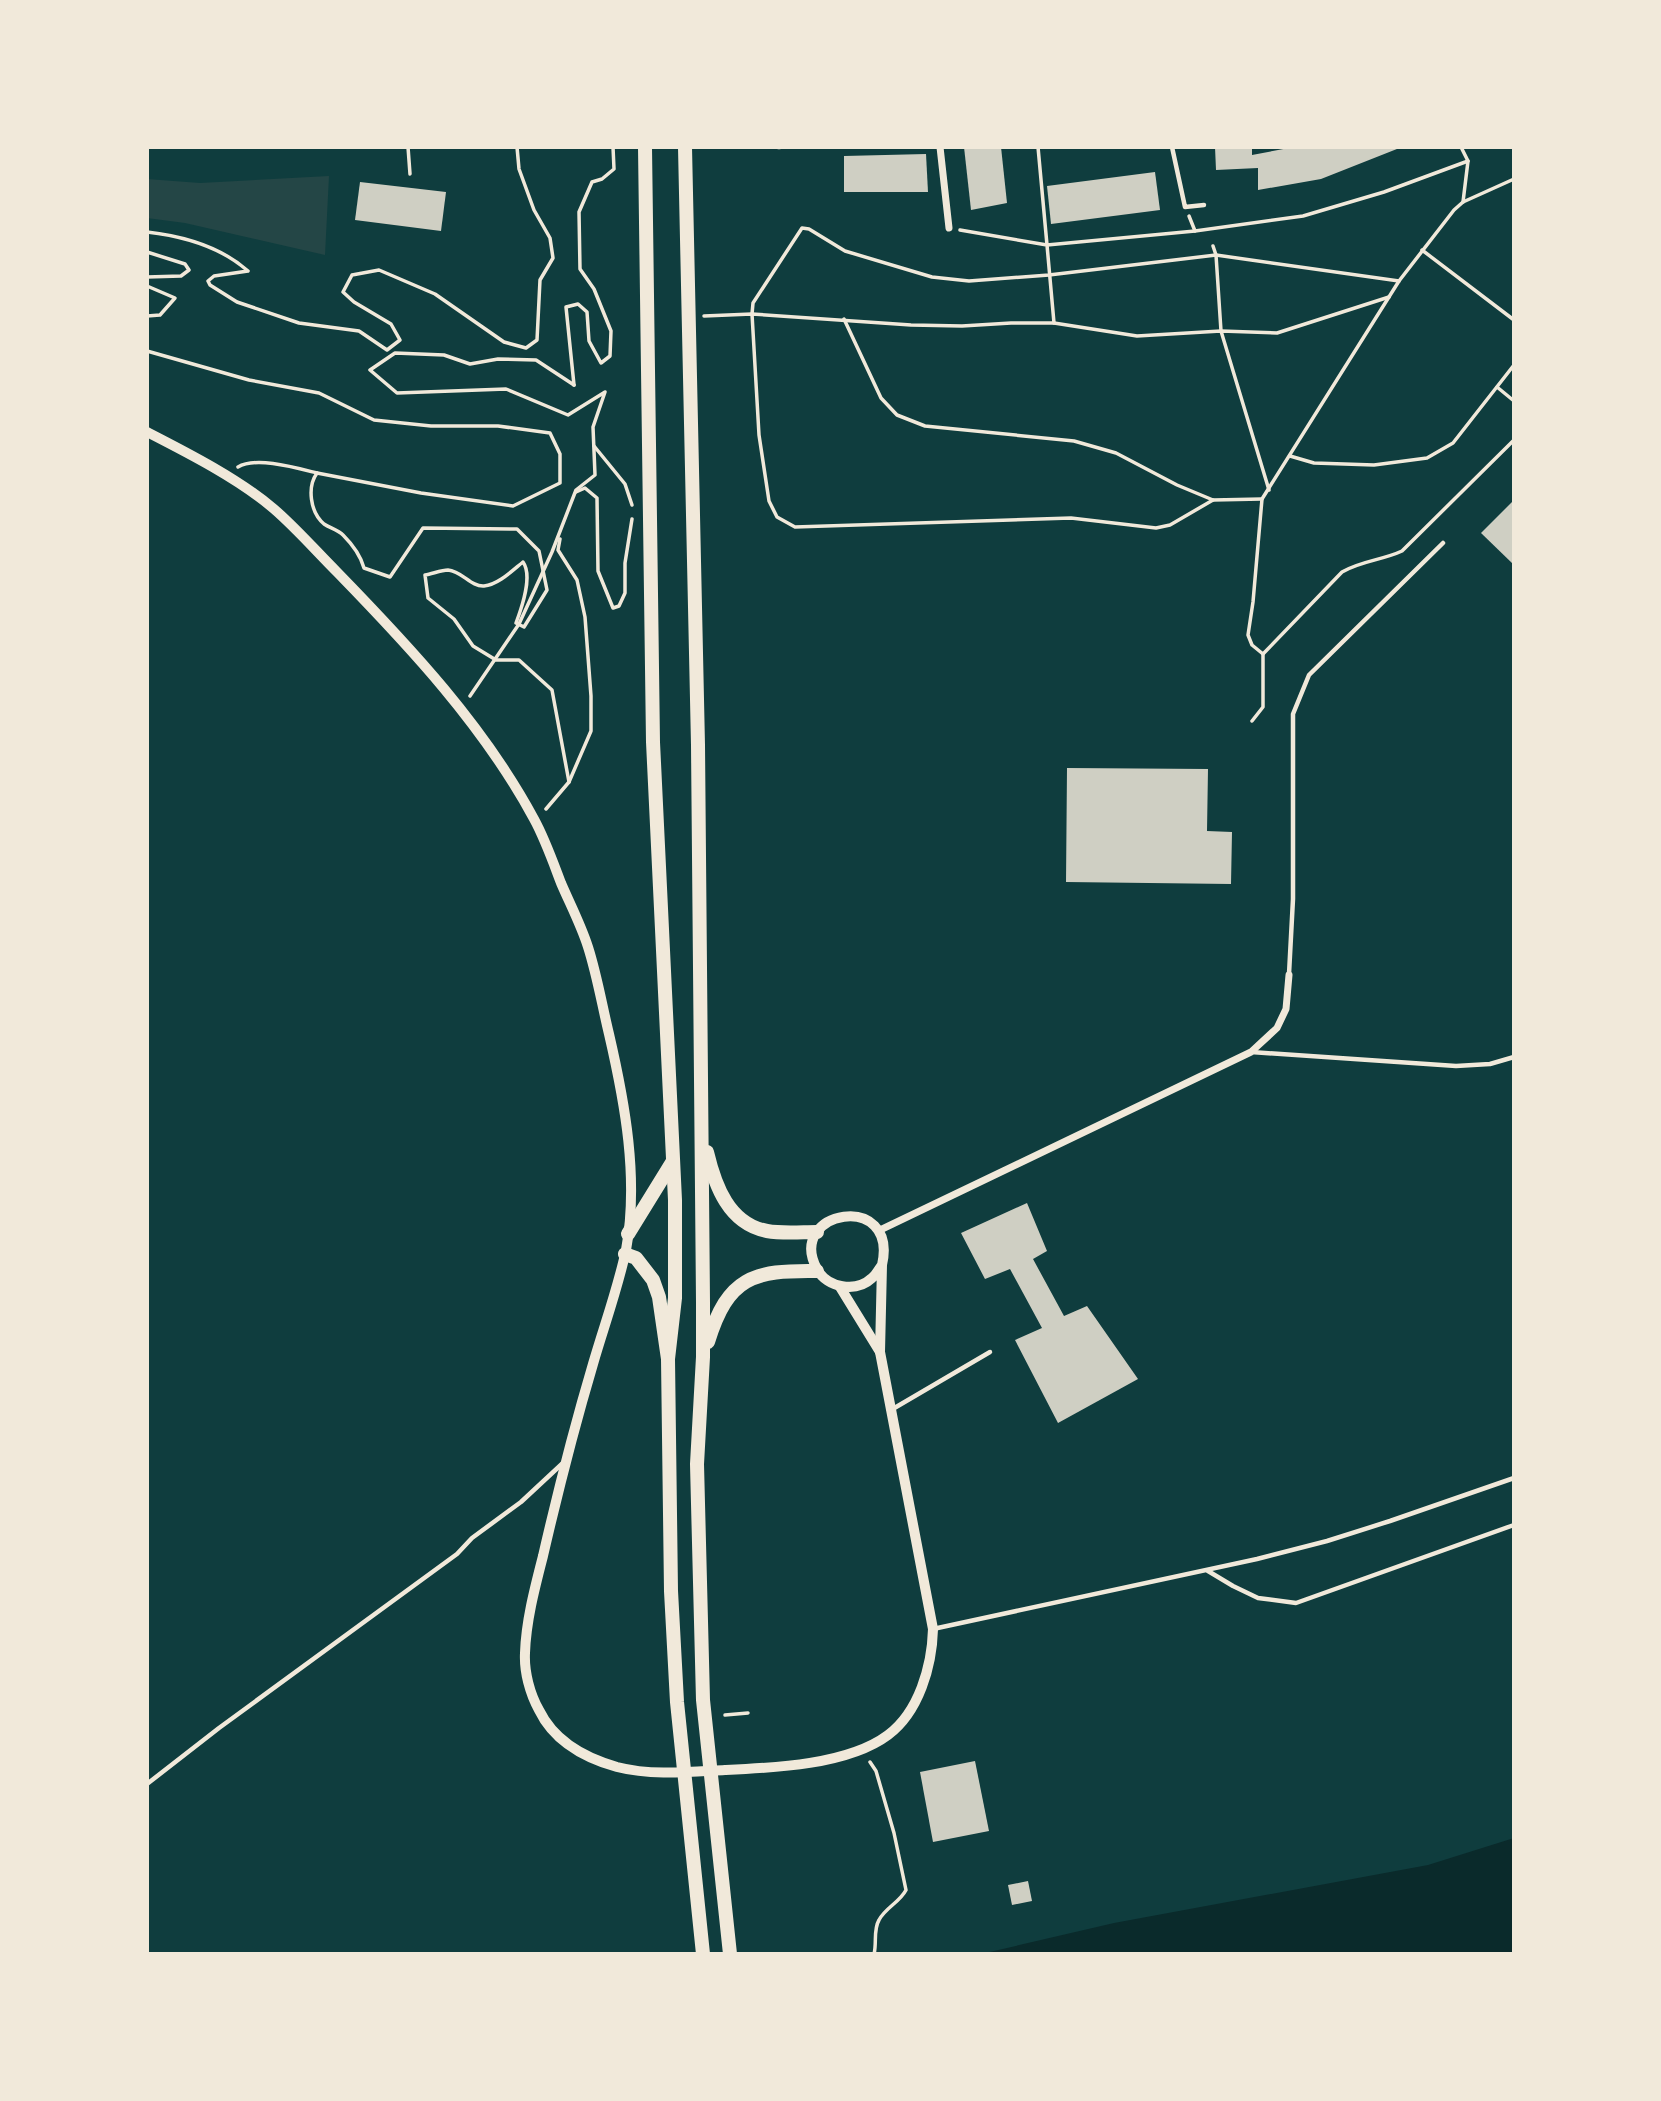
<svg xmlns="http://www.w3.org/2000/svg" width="1661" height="2101" font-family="'Crimson Pro',serif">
	<rect width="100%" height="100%" fill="#0f3d3e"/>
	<polygon fill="#244646" points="329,176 325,255 185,223 147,218 147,179 200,183"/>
	<polygon fill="#0a2a2b" points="1514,1838 1514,1954 981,1954 1114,1923 1428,1865"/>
	<g fill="#cfcfc3">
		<polygon points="964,147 1001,147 1007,203 971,210"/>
		<polygon points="1215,147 1252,147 1252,155 1294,147 1402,147 1321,179 1258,190 1258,168 1216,170"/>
		<polygon points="926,154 928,192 844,192 844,156"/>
		<polygon points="1155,172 1160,210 1051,224 1047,186"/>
		<polygon points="360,182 446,192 441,231 355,220"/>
		<polygon points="1514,500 1514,565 1481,533"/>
		<polygon points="1067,768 1208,769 1207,831 1232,832 1231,884 1066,882"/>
		<polygon points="1027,1203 1047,1251 1033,1259 1064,1316 1087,1306 1138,1379 1058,1423 1015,1340 1042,1328 1010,1269 985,1279 961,1233"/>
		<polygon points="975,1761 989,1831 933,1842 920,1772"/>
		<polygon points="1028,1881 1032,1901 1012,1905 1008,1885"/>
	</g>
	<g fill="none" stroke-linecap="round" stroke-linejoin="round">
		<g stroke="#f1e9da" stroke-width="3.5">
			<polyline points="408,147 410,174"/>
			<polyline points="1038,147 1047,245 1195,231 1303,216 1384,192 1468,161"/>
			<polyline points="1461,147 1468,161 1463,202"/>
			<polyline points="1189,216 1195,231"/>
			<polyline points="960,230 1047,245 1054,323"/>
			<path d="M147,232c35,4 74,15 101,39l-34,5 -6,5 2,4 27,17 62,21 60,8 28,19 13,-10 -9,-16 -37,-22 -11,-10 9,-17 27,-5 56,24 69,48 22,6 11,-8 3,-60 13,-22 -3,-20 -16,-28 -15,-41 -2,-22"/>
			<polyline points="1213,246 1216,255 1221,331 1269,490"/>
			<polyline points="1422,250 1514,320"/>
			<polyline points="147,252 185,264 189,270 181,276 147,277"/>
			<polyline points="147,286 175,298 160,315 147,316"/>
			<polyline points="704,316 752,314 911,325 962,326 1011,323 1054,323 1137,336 1221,331 1277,333 1389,297"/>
			<polyline points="844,319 881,398 897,415 925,426 1074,441 1116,453 1177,485 1213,500 1262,499"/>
			<path d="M147,351l102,29 70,13 55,27 57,6h67l52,7 10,21v29l-47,23 -92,-13 -104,-20c-10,14 -7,39 7,51 6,4 14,6 19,11 9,9 18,22 21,33l26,9 33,-49 94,1 22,22 8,39 -23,37 -8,-4c6,-16 17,-47 7,-61 -10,8 -25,23 -39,24 -13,1 -22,-15 -36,-16 -7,0 -16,4 -23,5l3,23 26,21 19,27 23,14h23l33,30 17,92"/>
			<polyline points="574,385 566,307 578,304 587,312 589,341 601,363 610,356 611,331 594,289 580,269 579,212 592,182 602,179 614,169 613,147"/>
			<polyline points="1497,387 1514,401"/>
			<polyline points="594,446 625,484 632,505"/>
			<polyline points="1290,456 1314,463 1374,465 1427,458 1453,443 1514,365"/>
			<path d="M238,467c18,-11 59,1 79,6"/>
			<polyline points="576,492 585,488 597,498 598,571 613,608 619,606 625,593 625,563 632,519"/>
			<polyline points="1213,500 1170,525 1156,528 1071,518 795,527 777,517 769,501 759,435 752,314 753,303 802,228 809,229 845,251 932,277 969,281 1049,275 1216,255 1399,281"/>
			<polyline points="1263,654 1252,645 1248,635 1253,602 1262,499 1399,281 1454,210 1463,202 1514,179"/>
			<polyline points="470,696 519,624 552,552 576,490 595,475 593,427 605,392 568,415 506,389 397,393 370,370 395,353 444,355 470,364 498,359 536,360 574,385"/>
			<path d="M1252,721l11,-14v-53l79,-82c18,-11 41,-12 60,-21l112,-111"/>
			<polyline points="546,809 569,782 591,731 591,696 585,617 577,580 558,550 560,539"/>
			<polyline points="725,1715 748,1713"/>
			<path d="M870,1762l6,9 18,62 12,57c-6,12 -21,18 -27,30 -6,10 -2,23 -5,34"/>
		</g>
		<g stroke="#f1e9da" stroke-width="4.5">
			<polyline points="778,147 780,147"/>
			<polyline points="1172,147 1185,207 1204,205"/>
			<polyline points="1289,974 1293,899 1293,714 1309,675 1443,543"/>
			<polyline points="1251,1052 1456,1066 1490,1064 1514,1057"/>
			<polyline points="891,1410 990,1352"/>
			<polyline points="1208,1571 1233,1586 1258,1598 1296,1603 1514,1525"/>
			<polyline points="933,1629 1257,1559 1327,1541 1390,1521 1514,1478"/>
			<polyline points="147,1784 219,1728 457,1554 472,1538 521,1502 564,1462"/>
		</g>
		<g stroke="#f1e9da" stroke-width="7">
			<polyline points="940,147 949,228"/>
			<polyline points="878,1231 1251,1052 1277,1028 1286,1009 1289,975"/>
		</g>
		<g stroke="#f1e9da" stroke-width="10">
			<path d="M147,432c41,21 92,47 127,77 22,19 42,42 63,63 73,75 147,154 197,247 11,20 19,43 27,64 9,21 20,42 27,64 9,28 14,58 21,87 16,69 30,145 17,216 -8,38 -22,76 -33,114 -19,64 -35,127 -50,192 -8,31 -17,65 -18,97 -1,19 5,41 14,57 15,31 46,48 78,57 35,9 72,5 108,3 48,-2 123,-5 163,-35 31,-23 44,-69 45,-106l-53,-277 2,-87c17,-75 -97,-55 -65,4 10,19 39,24 55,9 4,-3 7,-9 10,-13"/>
			<polyline points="840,1287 880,1352"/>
		</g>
		<g stroke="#f1e9da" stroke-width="14">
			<polyline points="645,147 653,742 675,1200 675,1298 668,1359"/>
			<polyline points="685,147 698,745 703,1302 703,1357 697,1464 703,1700 730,1954"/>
			<path d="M707,1152c8,34 22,72 60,79 16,3 35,1 50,1"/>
			<polyline points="628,1234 673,1161"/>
			<polyline points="625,1254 636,1258 653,1280 659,1297 668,1359 671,1591 677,1702 703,1954"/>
			<path d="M708,1342c20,-65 45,-72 109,-71"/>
		</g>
	</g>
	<rect width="1661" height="2101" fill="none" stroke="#f1e9da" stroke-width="298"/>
</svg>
